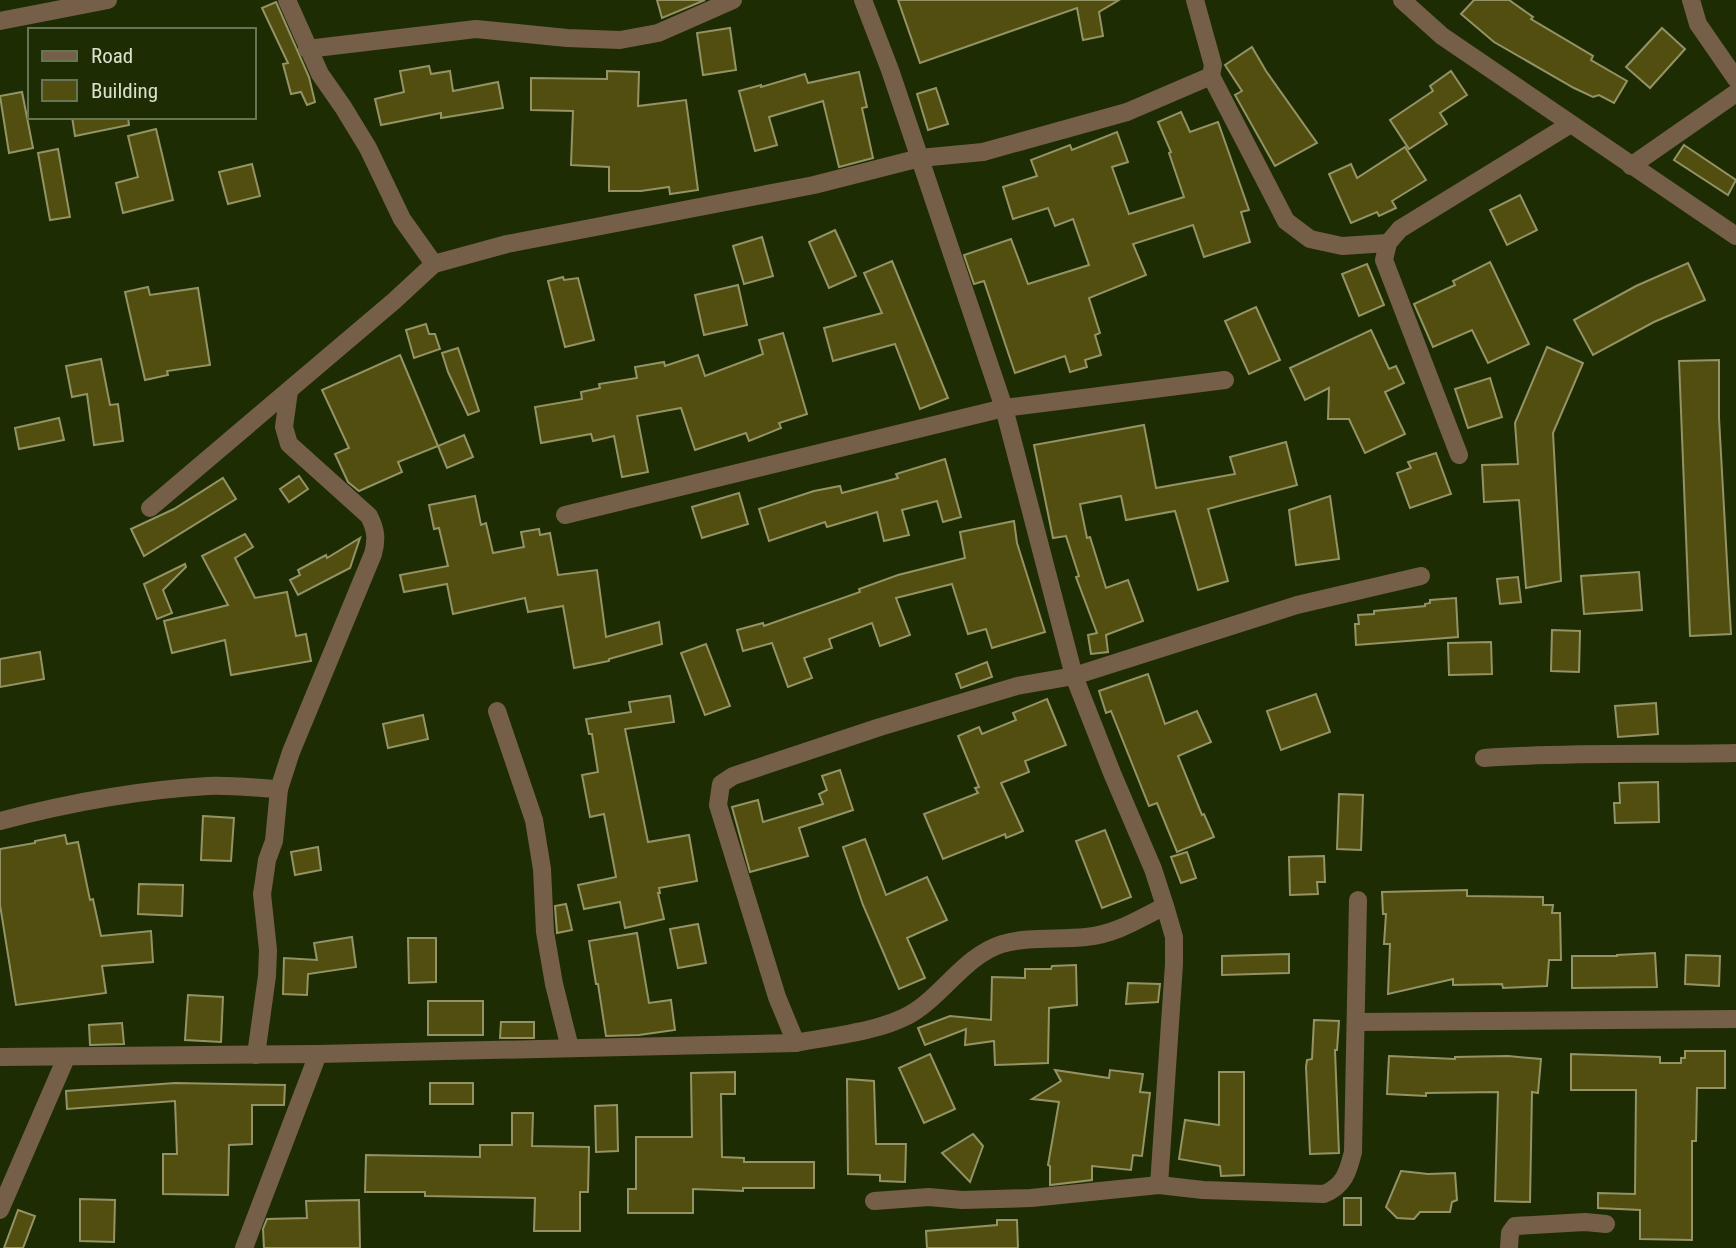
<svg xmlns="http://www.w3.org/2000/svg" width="1736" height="1248" font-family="'Roboto Condensed',sans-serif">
	<rect width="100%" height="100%" fill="#1e2c04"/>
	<g fill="#514e10" stroke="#949365" stroke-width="2">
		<polygon points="657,0 705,0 662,18"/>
		<polygon points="898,0 1119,0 1099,12 1103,36 1083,40 1077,8 920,63"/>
		<polygon points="1474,0 1509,0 1533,17 1531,19 1593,56 1591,60 1627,81 1614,103 1599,95 1593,97 1574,88 1494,42 1461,14"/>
		<polygon points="276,2 309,77 315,102 307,105 301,92 291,94 283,64 288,63 262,8"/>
		<polygon points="730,28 736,70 703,75 697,33"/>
		<polygon points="1662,28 1685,49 1650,88 1626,67"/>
		<polygon points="1252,47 1266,71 1317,143 1275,166 1235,95 1242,91 1225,65"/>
		<polygon points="429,66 431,74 450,71 453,91 498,82 503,108 441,118 441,113 381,125 375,99 404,92 400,71"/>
		<polygon points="607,71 639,72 638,106 686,100 698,190 670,194 669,187 641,191 609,191 609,167 571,165 573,111 531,110 531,78 607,79"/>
		<polygon points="1451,71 1467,95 1440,113 1447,124 1409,149 1390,120 1433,91 1430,86"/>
		<polygon points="859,72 867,107 862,108 873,158 839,167 823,101 769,117 777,145 755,151 739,91 761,85 761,87 805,74 808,83"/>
		<polygon points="936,88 948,124 928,130 917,94"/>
		<polygon points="22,92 33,148 9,153 0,96"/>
		<polygon points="1181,112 1190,132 1218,122 1249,210 1241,212 1250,242 1204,257 1193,225 1133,244 1146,275 1089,298 1100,333 1095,335 1101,355 1085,360 1087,367 1070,372 1065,356 1015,373 984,281 974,284 964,255 1011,239 1028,284 1089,265 1073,219 1055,226 1048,208 1013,219 1003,187 1037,176 1031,160 1070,145 1072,150 1117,132 1128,162 1112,167 1129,214 1184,197 1169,153 1171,152 1158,122"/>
		<polygon points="72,117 128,117 129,125 75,136"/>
		<polygon points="156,129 173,200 123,213 116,183 138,177 128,136"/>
		<polygon points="1684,145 1736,180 1728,195 1674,160"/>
		<polygon points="1405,147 1426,180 1392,201 1396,208 1379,216 1377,212 1351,223 1329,174 1351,164 1357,178"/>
		<polygon points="58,149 70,217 50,220 38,153"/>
		<polygon points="252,164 260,196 228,204 219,172"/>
		<polygon points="1520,195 1537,230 1507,245 1490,210"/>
		<polygon points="835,230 856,276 829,288 809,242"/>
		<polygon points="762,237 773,276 744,284 733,246"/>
		<polygon points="892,261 948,398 920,409 895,344 833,361 824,328 882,313 864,273"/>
		<polygon points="1490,262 1529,344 1488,363 1472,330 1433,347 1414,304 1455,285 1453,281"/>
		<polygon points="1688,263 1705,300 1654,322 1593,355 1574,320 1636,286"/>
		<polygon points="1367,264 1384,305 1359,316 1342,274"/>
		<polygon points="563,277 564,280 578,278 594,340 565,347 548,281"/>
		<polygon points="738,285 747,325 704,335 695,295"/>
		<polygon points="148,287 150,295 198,288 210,365 167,371 168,375 145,380 125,292"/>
		<polygon points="1256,307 1280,360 1249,374 1225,321"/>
		<polygon points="426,324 429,334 435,334 440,349 414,358 406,330"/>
		<polygon points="1371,330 1389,369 1396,366 1404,383 1385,392 1405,434 1365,453 1349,419 1328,419 1329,388 1305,400 1290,368"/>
		<polygon points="783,333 807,414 779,423 781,428 749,441 746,433 695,450 681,408 637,416 648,472 622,477 614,436 593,441 591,434 541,443 535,407 582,399 581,392 600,388 599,384 637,378 635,367 664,362 665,366 698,355 705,376 763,354 759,340"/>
		<polygon points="1547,347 1583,363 1553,433 1561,581 1526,588 1519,500 1484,502 1482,465 1518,464 1515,423"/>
		<polygon points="458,348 479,411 468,415 448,372 442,353"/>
		<polygon points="400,355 438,446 398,462 402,472 359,491 348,482 335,454 349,448 322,390"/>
		<polygon points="101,359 110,405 118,404 123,441 94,445 87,394 72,397 66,366"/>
		<polygon points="1719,360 1719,418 1731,634 1690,636 1679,361"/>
		<polygon points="1490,378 1502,417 1468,428 1455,389"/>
		<polygon points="59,418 64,440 19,449 15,428"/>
		<polygon points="1144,425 1156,488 1235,474 1230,457 1286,442 1297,485 1208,509 1228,581 1198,590 1175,511 1126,520 1121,496 1080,504 1087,538 1090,537 1106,588 1128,580 1143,621 1106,635 1108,652 1091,654 1088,635 1097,633 1076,577 1079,576 1066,536 1053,538 1034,445"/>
		<polygon points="464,435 473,457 447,468 438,446"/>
		<polygon points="1436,453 1451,494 1410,508 1397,473 1411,468 1408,462"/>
		<polygon points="945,459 961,517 943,522 937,501 902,510 909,535 884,541 877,512 827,527 825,522 769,541 759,509 814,491 840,486 842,493 898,478 896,474"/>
		<polygon points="299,476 308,489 289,502 280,489"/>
		<polygon points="223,478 236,499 144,556 131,529 174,509"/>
		<polygon points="739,493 748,524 702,538 692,507"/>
		<polygon points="475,496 481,525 486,523 493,553 524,547 521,532 539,529 540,535 550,533 558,575 597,570 606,637 659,622 662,644 609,659 609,661 574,668 563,606 528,612 525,598 453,614 447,584 404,592 400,575 448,566 439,528 434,529 429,505"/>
		<polygon points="1330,496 1339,559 1296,565 1289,510"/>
		<polygon points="1014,521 1017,543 1045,632 992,648 986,629 968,634 952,584 896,598 910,635 880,646 872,623 829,639 832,648 804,658 812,678 788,687 772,643 743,651 737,630 763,623 764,626 860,592 859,589 898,575 965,558 960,532"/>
		<polygon points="245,534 253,547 235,558 255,598 287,592 296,636 306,634 311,661 231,675 225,640 172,653 164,621 228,605 202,556"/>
		<polygon points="360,538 350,568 298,595 290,580 300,575 298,570 326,555 327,558"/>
		<polygon points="185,564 186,567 163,590 172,613 157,619 144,584"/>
		<polygon points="1639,572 1642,610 1584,614 1581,576"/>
		<polygon points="1518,577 1521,602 1500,604 1497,579"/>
		<polygon points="1456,598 1458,637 1356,645 1355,624 1359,624 1358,615 1374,614 1374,611 1425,606 1425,604 1430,603 1430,600"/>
		<polygon points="1552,630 1580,631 1579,672 1551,671"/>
		<polygon points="1491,642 1492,674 1449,675 1448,643"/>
		<polygon points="706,644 730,706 705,715 681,653"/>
		<polygon points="40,652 44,679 0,687 0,659"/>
		<polygon points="987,662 992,677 961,688 956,674"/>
		<polygon points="1148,674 1165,724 1197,711 1211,742 1178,756 1202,815 1204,814 1214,837 1177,852 1157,803 1149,806 1111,711 1106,713 1099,691"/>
		<polygon points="1316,694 1330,732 1281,750 1267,711"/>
		<polygon points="670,696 674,722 625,729 648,842 689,835 697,881 659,888 660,893 658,893 664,919 625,928 620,902 584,909 578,885 616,877 604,814 590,817 582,775 598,772 592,734 589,734 586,719 631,712 629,702"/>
		<polygon points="1047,699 1066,745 1025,761 1029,772 1001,783 1023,831 1006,838 1005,834 943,859 924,814 978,793 975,788 979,787 958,736 979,727 982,734 1016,720 1013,713"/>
		<polygon points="1656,703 1658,734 1618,737 1615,706"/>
		<polygon points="423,715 428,739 388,748 383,724"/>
		<polygon points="840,770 853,810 799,828 808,856 750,872 732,807 758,800 763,822 823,804 819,794 827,790 822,776"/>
		<polygon points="1658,782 1659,822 1615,823 1614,803 1620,803 1619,783"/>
		<polygon points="1339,794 1363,795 1361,850 1337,849"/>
		<polygon points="203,816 234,818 231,861 201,860"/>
		<polygon points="1105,830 1131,897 1102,908 1076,841"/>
		<polygon points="65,835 67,844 78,842 90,900 93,899 101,936 151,931 153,962 102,966 106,993 16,1005 0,905 0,849 35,843 35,841"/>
		<polygon points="865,839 886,895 927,877 947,920 907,938 925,978 899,989 863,905 843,847"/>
		<polygon points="318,847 321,870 295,875 291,852"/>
		<polygon points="1187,852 1196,878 1181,883 1171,857"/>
		<polygon points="1324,856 1325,882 1317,882 1318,894 1290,895 1289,857"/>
		<polygon points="139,884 183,885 182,916 138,914"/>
		<polygon points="1467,890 1467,896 1543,897 1543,905 1553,905 1552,913 1560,913 1561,960 1549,960 1547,986 1503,988 1502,984 1453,985 1453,979 1388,994 1390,944 1384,944 1386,914 1383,914 1382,892"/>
		<polygon points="566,904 572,930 557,933 555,906"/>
		<polygon points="698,924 706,963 678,968 670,929"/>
		<polygon points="637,933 649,1003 671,1000 675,1030 639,1035 606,1036 598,984 596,984 589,941"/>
		<polygon points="352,937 356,967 308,974 307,995 283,994 284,958 317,960 314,943"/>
		<polygon points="408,938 436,938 436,982 409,983"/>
		<polygon points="1655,953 1657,987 1572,988 1572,956 1617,956 1617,955"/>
		<polygon points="1289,954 1289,973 1222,975 1222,956"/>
		<polygon points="1686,955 1720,956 1719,986 1685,984"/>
		<polygon points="1076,965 1077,1005 1049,1008 1048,1063 995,1065 994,1041 965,1045 966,1029 925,1045 918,1028 950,1016 991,1020 992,977 1025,978 1025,969 1051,969 1052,966"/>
		<polygon points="1128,983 1160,984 1158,1002 1126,1004"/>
		<polygon points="188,995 223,997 221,1042 185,1040"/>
		<rect x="428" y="1001" width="55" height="34"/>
		<polygon points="1314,1020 1339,1021 1337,1050 1335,1050 1339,1153 1310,1154 1306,1067 1307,1060 1312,1059"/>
		<polygon points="501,1022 534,1022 534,1038 500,1038"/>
		<polygon points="122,1023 124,1044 90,1045 89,1025"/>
		<polygon points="1685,1051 1725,1051 1725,1088 1697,1088 1696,1141 1692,1141 1692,1240 1640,1239 1640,1210 1598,1208 1598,1193 1635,1194 1636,1090 1571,1090 1571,1054 1660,1057 1660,1063 1681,1063 1681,1058 1685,1058"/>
		<polygon points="930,1054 955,1109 924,1123 899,1068"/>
		<polygon points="1389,1056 1455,1059 1455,1057 1508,1056 1541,1059 1538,1093 1532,1092 1530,1202 1495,1201 1498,1092 1426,1093 1426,1096 1387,1094"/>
		<polygon points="1055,1070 1109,1078 1110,1070 1143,1074 1140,1092 1150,1093 1142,1156 1133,1155 1131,1170 1092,1166 1092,1180 1050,1185 1050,1166 1048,1165 1059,1102 1032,1099 1061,1081"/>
		<polygon points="735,1072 735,1094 721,1094 722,1157 744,1158 744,1162 814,1162 814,1188 743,1188 743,1191 693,1189 693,1213 628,1213 628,1189 636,1189 636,1137 692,1137 691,1073"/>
		<polygon points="1219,1072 1244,1072 1244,1175 1221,1176 1220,1166 1179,1159 1185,1120 1219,1125"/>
		<polygon points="847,1079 874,1081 876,1144 906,1144 905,1182 880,1181 880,1175 848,1174"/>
		<polygon points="175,1083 285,1085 284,1105 252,1105 252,1144 229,1145 228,1195 163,1194 163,1154 177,1154 175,1101 67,1109 66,1091"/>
		<rect x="430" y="1083" width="43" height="21"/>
		<polygon points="617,1105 618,1151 596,1152 595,1106"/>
		<polygon points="512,1113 533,1113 532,1146 589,1147 588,1192 580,1192 580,1231 534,1231 535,1198 425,1196 425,1192 365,1192 366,1155 480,1157 480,1145 512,1145"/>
		<polygon points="973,1134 983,1146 970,1182 942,1153"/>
		<polygon points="1401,1171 1428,1174 1455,1173 1457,1200 1452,1202 1450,1212 1420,1212 1414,1219 1397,1218 1386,1207"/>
		<rect x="1344" y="1198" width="17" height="27"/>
		<polygon points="80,1199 115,1200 114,1242 80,1241"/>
		<polygon points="359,1200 360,1248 264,1248 263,1229 267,1219 307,1218 306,1201"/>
		<polygon points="18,1210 35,1216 23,1248 4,1248"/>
		<polygon points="997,1220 1017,1220 1018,1248 927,1248 926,1231 997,1225"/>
	</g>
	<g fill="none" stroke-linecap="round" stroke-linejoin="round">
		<g stroke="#765f48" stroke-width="18">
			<polyline points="287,0 320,74 343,107 368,148 402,219 434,264"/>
			<polyline points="1402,0 1442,36 1736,236"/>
			<polyline points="1691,0 1698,24 1736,79"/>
			<polyline points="0,21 108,0"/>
			<polyline points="307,49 476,29 567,38 620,40 658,33 733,0"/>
			<polyline points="1211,76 1286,221 1310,239 1342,246 1388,243"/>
			<polyline points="1631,166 1736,93"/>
			<polyline points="1459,455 1384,260 1388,243 1400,229 1569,125"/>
			<polyline points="150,508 394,301 434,264 507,244 814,185 920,158 983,152 1127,112 1211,76 1213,65 1195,0"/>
			<polyline points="565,515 1004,408 1225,380"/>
			<polyline points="497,711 534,820 542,869 545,932 554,984 570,1048"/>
			<path d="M1484,758c84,-6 168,-3 252,-5"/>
			<path d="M0,821c68,-18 138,-31 208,-35 24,-1 47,2 71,3"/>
			<polyline points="1356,1022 1736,1019"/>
			<polyline points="796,1043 777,997 718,805 721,784 733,776 880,727 1017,686 1074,676 1297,605 1421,576"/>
			<path d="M256,1055l11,-79 1,-26 -6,-56 2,-13 3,-21 7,-19 5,-52 12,-37 82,-198c4,-15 3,-24 -4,-38l-80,-72 -5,-17 5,-36"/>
			<path d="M0,1057l318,-3 478,-11c36,-7 81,-11 113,-28 34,-19 55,-59 93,-71 27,-8 56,-4 84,-7 30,-3 53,-18 79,-31l-12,-37 -41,-96 -38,-97 -70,-268 -114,-338 -27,-70"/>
			<polyline points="1159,1185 1174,964 1174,937 1165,906"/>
			<path d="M874,1201l55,-4 33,3 69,-2 128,-13 44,5 121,4c20,-8 24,-22 29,-42l5,-252"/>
			<polyline points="0,1210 66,1058"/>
			<polyline points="244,1248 318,1054"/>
			<polyline points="1509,1248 1510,1233 1515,1226 1585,1222 1606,1224"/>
		</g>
	</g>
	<rect x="28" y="28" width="228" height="91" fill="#1e2c04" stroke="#687554" stroke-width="2"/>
	<rect x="42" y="51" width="35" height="10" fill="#765f48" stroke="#687554" stroke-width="2"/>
	<text x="91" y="63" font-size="21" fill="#d8e2cc">Road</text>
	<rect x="42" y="80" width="35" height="21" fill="#514e10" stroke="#687554" stroke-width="2"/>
	<text x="91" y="98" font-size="21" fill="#d8e2cc">Building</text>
</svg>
